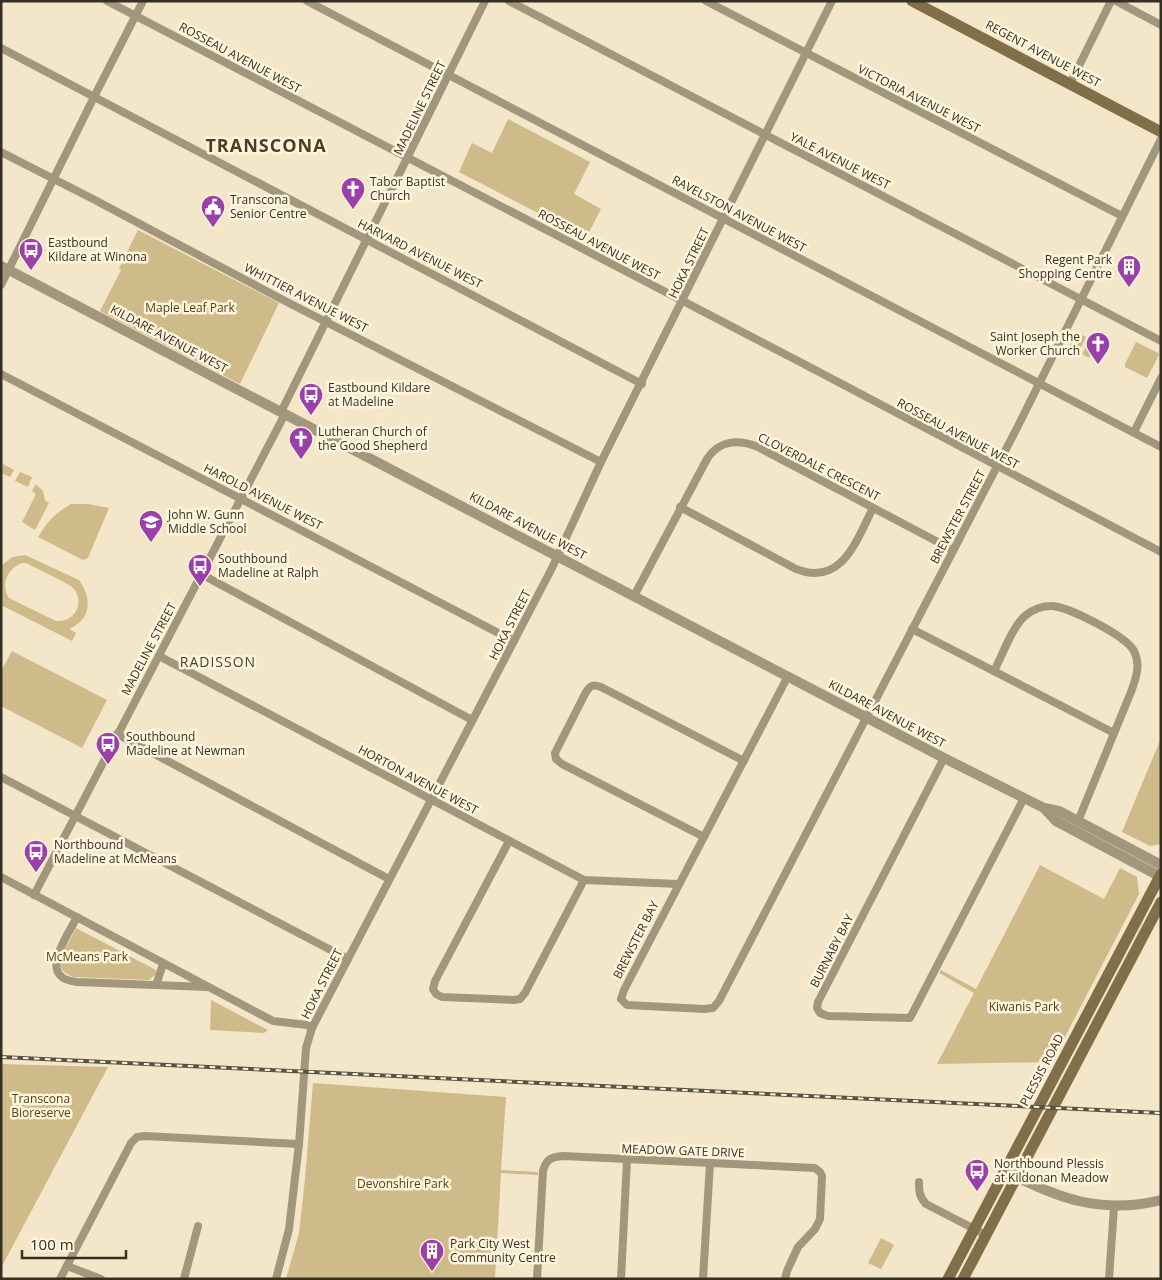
<svg xmlns="http://www.w3.org/2000/svg" width="1162" height="1280" font-family="'Open Sans',sans-serif">
	<rect width="100%" height="100%" fill="#f4e7c9"/>
	<g fill="#cfba8a" fill-rule="evenodd">
		<polygon points="508,119 590,162 574,194 601,209 586,238 459,172 472,143 492,153"/>
		<polygon points="138,230 279,303 240,384 100,311 121,270 119,268"/>
		<polygon points="1076,332 1086,337 1078,354 1068,349"/>
		<polygon points="1090,339 1097,343 1089,358 1082,354"/>
		<polygon points="1136,342 1158,353 1159,355 1147,378 1125,367 1125,364"/>
		<polygon points="3,464 14,470 10,477 1,473"/>
		<polygon points="20,472 32,477 28,487 15,481"/>
		<polygon points="36,484 43,491 45,500 49,503 35,530 22,522 36,494 32,491"/>
		<path d="M71,504h17l21,4 -21,50 -5,2 -45,-23c9,-15 17,-24 33,-33z"/>
		<path d="M25,555l54,25c13,19 13,39 -10,49l7,4 -4,8 -71,-36v-39l11,-9zM22,563h4c9,5 43,20 48,26 5,6 6,15 2,22 -5,8 -11,10 -20,10l-47,-23c-9,-13 -1,-30 13,-35z"/>
		<polygon points="12,651 107,700 82,748 1,706 1,671"/>
		<polygon points="1161,738 1161,844 1150,846 1122,832"/>
		<polygon points="1040,865 1104,899 1120,868 1137,877 1139,894 1052,1062 937,1064 974,993 939,973 941,970 976,989"/>
		<path d="M76,928l80,42 -1,5 -6,5 -76,-3c-9,-4 -14,-8 -13,-18z"/>
		<polygon points="211,1000 268,1030 264,1033 210,1030"/>
		<polygon points="1,1064 108,1067 1,1268"/>
		<polygon points="313,1083 506,1097 501,1170 538,1172 538,1175 501,1173 495,1279 286,1279 299,1233 305,1179"/>
		<polygon points="881,1238 894,1245 881,1269 868,1263"/>
	</g>
	<g fill="none" stroke-linecap="round" stroke-linejoin="round">
		<g stroke="#a2977c" stroke-width="8">
			<polyline points="107,1 802,363 1161,552"/>
			<polyline points="307,1 1161,447"/>
			<polyline points="509,1 1161,341"/>
			<polyline points="706,1 1122,216"/>
			<polyline points="1116,1 1161,25"/>
			<polyline points="1,48 642,384"/>
			<polyline points="1070,84 1111,1"/>
			<polyline points="1,152 93,199 285,301 601,462"/>
			<polyline points="1,285 94,97 143,1"/>
			<polyline points="1,374 514,641"/>
			<polyline points="281,412 485,1"/>
			<polyline points="1134,432 1161,378"/>
			<path d="M680,507l116,62c46,18 60,-28 77,-61"/>
			<polyline points="201,574 472,720"/>
			<path d="M634,596l73,-137c12,-19 31,-20 51,-12l195,103"/>
			<polyline points="912,629 1114,733"/>
			<polyline points="159,656 584,880 678,884"/>
			<path d="M994,671c8,-15 19,-46 32,-56 8,-6 16,-9 25,-9 17,0 75,30 83,45 7,14 2,27 -3,41l-53,129"/>
			<polyline points="788,676 624,990 621,999 627,1005 704,1009 713,1008 719,1001 1018,426 1161,139"/>
			<polyline points="117,734 389,879"/>
			<polyline points="944,758 818,1002 817,1008 820,1013 828,1016 910,1018 1024,798"/>
			<polyline points="1,777 348,959"/>
			<path d="M704,837l-142,-73 -6,-5 -1,-6 31,-61c5,-7 7,-8 15,-5l143,74"/>
			<polyline points="509,841 435,981 433,989 436,994 442,997 514,1000 520,999 525,993 584,880"/>
			<polyline points="1,877 273,1021 307,1025 312,1028"/>
			<polyline points="34,895 285,414"/>
			<path d="M77,917c-10,20 -41,61 0,65l130,5"/>
			<polyline points="156,985 163,964"/>
			<path d="M919,1182c0,9 0,14 7,22l60,31"/>
			<polyline points="67,1266 101,1279"/>
			<polyline points="60,1279 131,1143 137,1137 145,1136 299,1144"/>
			<polyline points="184,1279 198,1226"/>
			<polyline points="276,1279 289,1229 299,1144 306,1048 312,1028 552,568 601,462 832,1"/>
			<path d="M537,1279l6,-108c3,-12 8,-14 20,-15l252,12 5,4 2,4 -2,43 -5,10 -17,18 -11,24 -2,8"/>
			<polyline points="621,1279 627,1160"/>
			<polyline points="703,1279 710,1163"/>
			<polyline points="1109,1279 1114,1207"/>
		</g>
		<g stroke="#a2977c" stroke-width="10">
			<polyline points="1,266 944,758 1044,808 1059,811 1161,865"/>
			<polyline points="1045,809 1056,821 1161,877"/>
			<path d="M1005,1171c52,27 96,44 156,29"/>
		</g>
		<g stroke="#806f48" stroke-width="11">
			<polyline points="912,1 1161,132"/>
			<polyline points="948,1279 1161,874"/>
			<polyline points="963,1279 1161,902"/>
		</g>
		<defs>
			<polyline id="rail" points="1,1057 1161,1113"/>
		</defs>
		<use href="#rail" stroke="#585243" stroke-width="4"/>
		<use href="#rail" stroke="#fff5dd" stroke-width="2" stroke-dasharray="5.5" stroke-linecap="butt"/>
	</g>
	<defs>
		<symbol id="church-pin" viewBox="-11 -11 22 30"><path d="M0 17L-7.5 6A9.5 9.5 0 1 1 7.5 6Z" fill="#9b3fa9" stroke="#fff5dd"/><path d="M-1.2-6h2.4v3.5h3.3v2.4h-3.3V6h-2.4V-.1h-3.3v-2.4h3.3Z" fill="#fff"/></symbol>
		<symbol id="civic-pin" viewBox="-11 -11 22 30"><path d="M0 17L-7.5 6A9.5 9.5 0 1 1 7.5 6Z" fill="#9b3fa9" stroke="#fff5dd"/><path d="M-.6-6.5H3V-4.5H.6V-3L4-1V1h2V6H-6V1h2V-1L-.6-3ZM-1.2 2.5V6h2.4V2.5Z" fill="#fff"/></symbol>
		<symbol id="bus-pin" viewBox="-11 -11 22 30"><path d="M0 17L-7.5 6A9.5 9.5 0 1 1 7.5 6Z" fill="#9b3fa9" stroke="#fff5dd"/><path d="M-5-6H5V4H4V6H2V4H-2V6H-4V4H-5ZM-3.5-4V0h7V-4ZM-3.5 1.2v1.5H-2V1.2ZM2 1.2v1.5H3.5V1.2Z" fill="#fff"/></symbol>
		<symbol id="building-pin" viewBox="-11 -11 22 30"><path d="M0 17L-7.5 6A9.5 9.5 0 1 1 7.5 6Z" fill="#9b3fa9" stroke="#fff5dd"/><path d="M-4-6H4V6H1V3H-1V6H-4ZM-2.5-4.3h1.7v1.8h-1.7ZM.8-4.3h1.7v1.8H.8ZM-2.5-1h1.7V.8h-1.7ZM.8-1h1.7V.8H.8Z" fill="#fff"/></symbol>
		<symbol id="school-pin" viewBox="-11 -11 22 30"><path d="M0 17L-7.5 6A9.5 9.5 0 1 1 7.5 6Z" fill="#9b3fa9" stroke="#fff5dd"/><path d="M0-5L7-2L0 1L-7-2ZM-4 1L0 2.5L4 1V4Q0 6-4 4Z" fill="#fff"/></symbol>
	</defs>
	<g fill-rule="evenodd">
		<use href="#church-pin" x="339" y="175" width="28" height="38"/>
		<use href="#civic-pin" x="199" y="193" width="28" height="38"/>
		<use href="#bus-pin" x="17" y="236" width="28" height="38"/>
		<use href="#building-pin" x="1115" y="253" width="28" height="38"/>
		<use href="#church-pin" x="1084" y="330" width="28" height="38"/>
		<use href="#bus-pin" x="297" y="381" width="28" height="38"/>
		<use href="#church-pin" x="287" y="425" width="28" height="38"/>
		<use href="#school-pin" x="137" y="508" width="28" height="38"/>
		<use href="#bus-pin" x="186" y="552" width="28" height="38"/>
		<use href="#bus-pin" x="94" y="730" width="28" height="38"/>
		<use href="#bus-pin" x="22" y="838" width="28" height="38"/>
		<use href="#bus-pin" x="963" y="1157" width="28" height="38"/>
		<use href="#building-pin" x="418" y="1237" width="28" height="38"/>
	</g>
	<g text-anchor="middle" stroke-width="5" stroke-linejoin="round" paint-order="stroke">
		<g font-size="12" fill="#353025" stroke="#fff5dd">
			<text transform="translate(1043 54) rotate(28)" y="4">REGENT AVENUE WEST</text>
			<text transform="translate(240 58) rotate(28)" y="4">ROSSEAU AVENUE WEST</text>
			<text transform="translate(919 99) rotate(27)" y="4">VICTORIA AVENUE WEST</text>
			<text transform="translate(420 108) rotate(-64)" y="4">MADELINE STREET</text>
			<text transform="translate(840 161) rotate(27)" y="4">YALE AVENUE WEST</text>
			<text transform="translate(739 214) rotate(28)" y="4">RAVELSTON AVENUE WEST</text>
			<text transform="translate(599 245) rotate(28)" y="4">ROSSEAU AVENUE WEST</text>
			<text transform="translate(420 254) rotate(27)" y="4">HARVARD AVENUE WEST</text>
			<text transform="translate(689 263) rotate(-64)" y="4">HOKA STREET</text>
			<text transform="translate(306 298) rotate(27)" y="4">WHITTIER AVENUE WEST</text>
			<text transform="translate(169 339) rotate(28)" y="4">KILDARE AVENUE WEST</text>
			<text transform="translate(958 434) rotate(28)" y="4">ROSSEAU AVENUE WEST</text>
			<text transform="translate(819 467) rotate(27)" y="4">CLOVERDALE CRESCENT</text>
			<text transform="translate(263 497) rotate(27)" y="4">HAROLD AVENUE WEST</text>
			<text transform="translate(958 517) rotate(-62)" y="4">BREWSTER STREET</text>
			<text transform="translate(528 526) rotate(28)" y="4">KILDARE AVENUE WEST</text>
			<text transform="translate(510 625) rotate(-63)" y="4">HOKA STREET</text>
			<text transform="translate(149 649) rotate(-62)" y="4">MADELINE STREET</text>
			<text transform="translate(887 714) rotate(28)" y="4">KILDARE AVENUE WEST</text>
			<text transform="translate(418 780) rotate(28)" y="4">HORTON AVENUE WEST</text>
			<text transform="translate(636 940) rotate(-63)" y="4">BREWSTER BAY</text>
			<text transform="translate(832 951) rotate(-63)" y="4">BURNABY BAY</text>
			<text transform="translate(322 984) rotate(-63)" y="4">HOKA STREET</text>
			<text transform="translate(1042 1070) rotate(-62)" y="4">PLESSIS ROAD</text>
			<text transform="translate(683 1151) rotate(2)" y="4">MEADOW GATE DRIVE</text>
		</g>
		<g font-size="12" fill="#353025" stroke="#fff5dd" text-anchor="start">
			<text x="370" y="186">Tabor Baptist<tspan x="370" dy="14">Church</tspan></text>
			<text x="230" y="204">Transcona<tspan x="230" dy="14">Senior Centre</tspan></text>
			<text x="48" y="247">Eastbound<tspan x="48" dy="14">Kildare at Winona</tspan></text>
			<text x="1112" y="264" text-anchor="end">Regent Park<tspan x="1112" dy="14">Shopping Centre</tspan></text>
			<text x="1080" y="341" text-anchor="end">Saint Joseph the<tspan x="1080" dy="14">Worker Church</tspan></text>
			<text x="328" y="392">Eastbound Kildare<tspan x="328" dy="14">at Madeline</tspan></text>
			<text x="318" y="436">Lutheran Church of<tspan x="318" dy="14">the Good Shepherd</tspan></text>
			<text x="168" y="519">John W. Gunn<tspan x="168" dy="14">Middle School</tspan></text>
			<text x="218" y="563">Southbound<tspan x="218" dy="14">Madeline at Ralph</tspan></text>
			<text x="126" y="741">Southbound<tspan x="126" dy="14">Madeline at Newman</tspan></text>
			<text x="54" y="849">Northbound<tspan x="54" dy="14">Madeline at McMeans</tspan></text>
			<text x="994" y="1168">Northbound Plessis<tspan x="994" dy="14">at Kildonan Meadow</tspan></text>
			<text x="450" y="1248">Park City West<tspan x="450" dy="14">Community Centre</tspan></text>
		</g>
		<g font-size="12" fill="#54420f" stroke="#fff5dd">
			<text x="190" y="312">Maple Leaf Park</text>
			<text x="87" y="961">McMeans Park</text>
			<text x="1024" y="1011">Kiwanis Park</text>
			<text x="41" y="1103">Transcona<tspan x="41" dy="14">Bioreserve</tspan></text>
			<text x="403" y="1188">Devonshire Park</text>
		</g>
		<g font-size="14" letter-spacing="1" fill="#4a3f26" stroke="#fff5dd">
			<text x="218" y="667">RADISSON</text>
		</g>
		<g font-size="18" font-weight="bold" letter-spacing="1" fill="#4a3f26" stroke="#fff5dd">
			<text x="266" y="152">TRANSCONA</text>
		</g>
	</g>
	<rect width="1162" height="1280" fill="none" stroke="#353025" stroke-width="5"/>
	<path d="M22 1250v8h104v-8" fill="none" stroke="#353025" stroke-width="2.5"/>
	<text x="30" y="1250" font-size="15" fill="#353025" stroke="#fff5dd" stroke-width="4" paint-order="stroke">100 m</text>
</svg>
